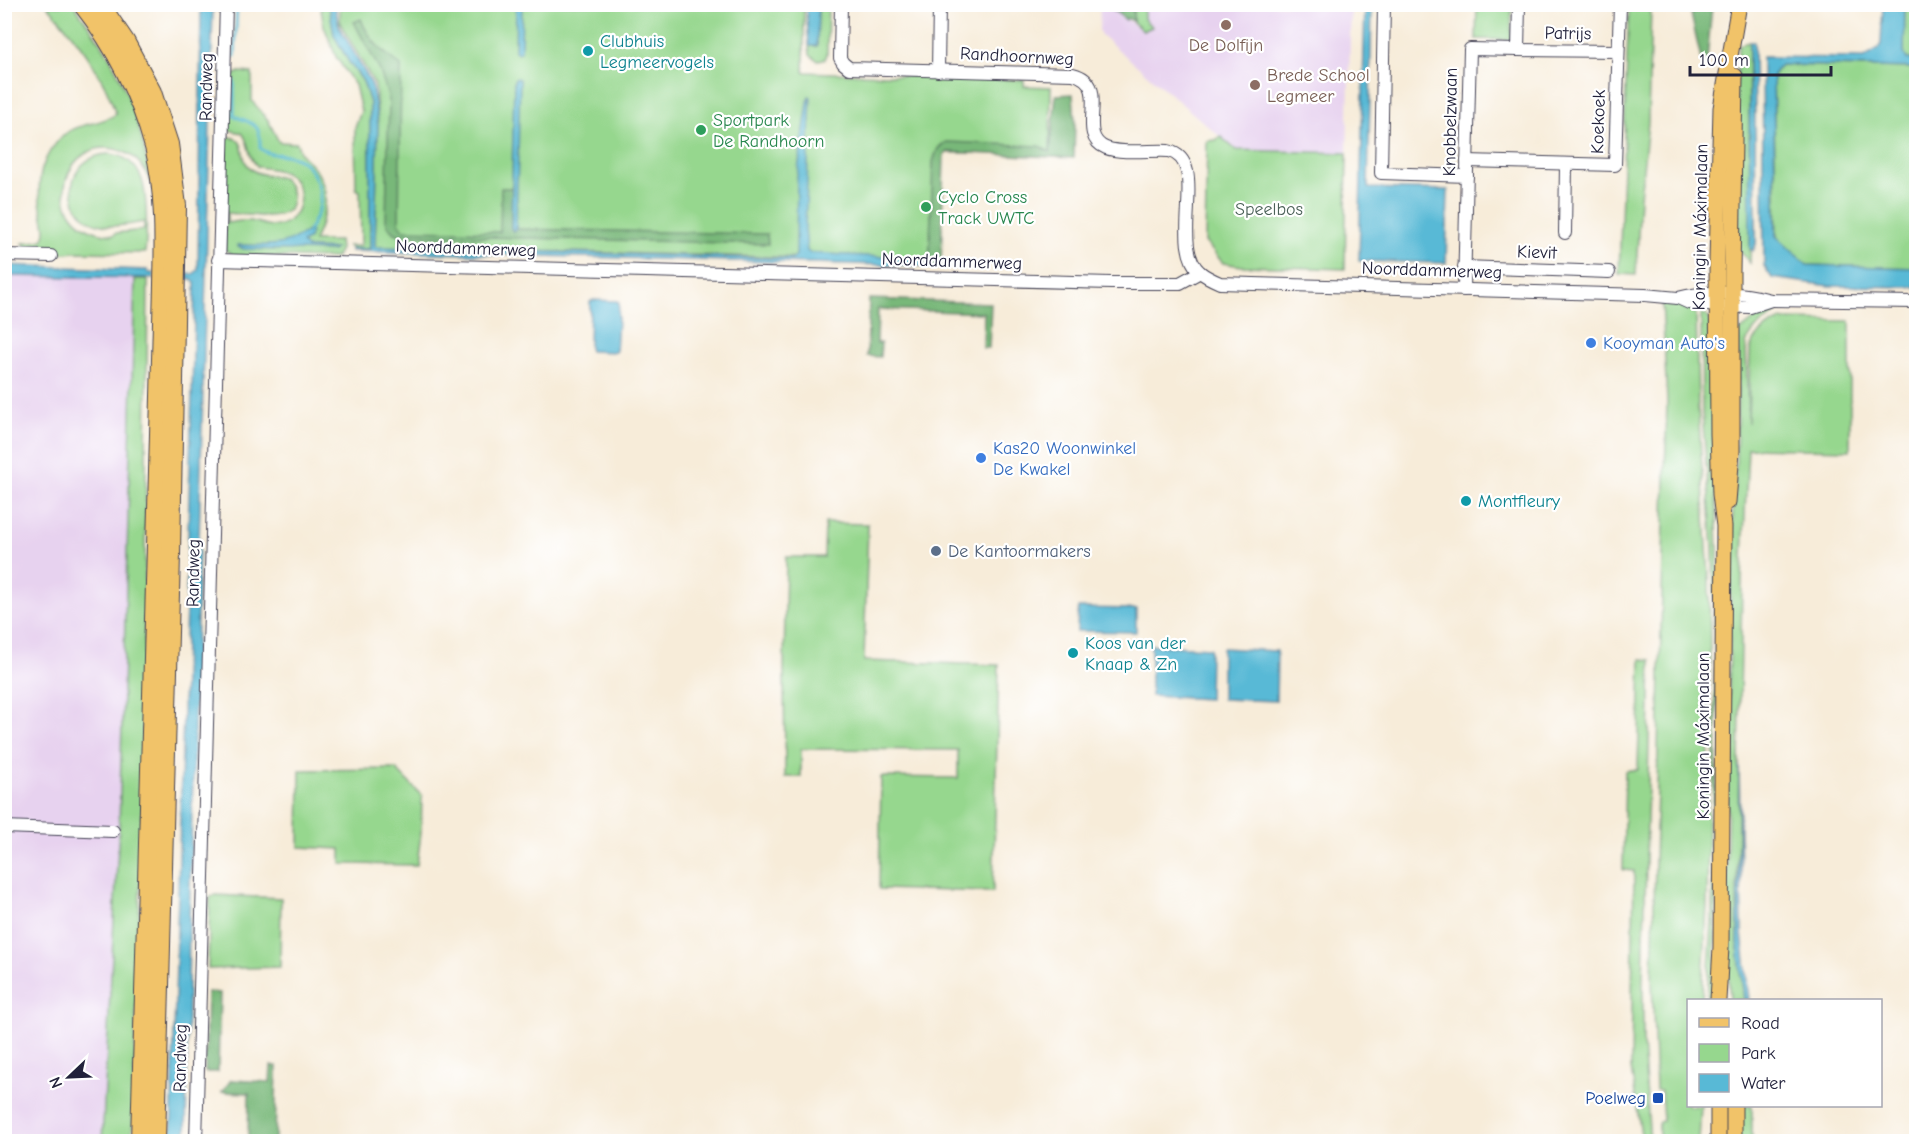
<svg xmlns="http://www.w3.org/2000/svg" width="1921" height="1146" font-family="'Comic Neue',sans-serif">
	<rect width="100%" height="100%" fill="#fff"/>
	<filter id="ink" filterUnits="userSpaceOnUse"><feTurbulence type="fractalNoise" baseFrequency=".0167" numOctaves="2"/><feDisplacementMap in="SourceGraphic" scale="12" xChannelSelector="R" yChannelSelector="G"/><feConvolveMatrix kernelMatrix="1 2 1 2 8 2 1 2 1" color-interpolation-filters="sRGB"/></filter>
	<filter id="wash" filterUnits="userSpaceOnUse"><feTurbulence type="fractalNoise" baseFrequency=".008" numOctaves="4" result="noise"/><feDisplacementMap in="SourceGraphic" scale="24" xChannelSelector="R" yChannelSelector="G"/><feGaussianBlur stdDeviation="1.35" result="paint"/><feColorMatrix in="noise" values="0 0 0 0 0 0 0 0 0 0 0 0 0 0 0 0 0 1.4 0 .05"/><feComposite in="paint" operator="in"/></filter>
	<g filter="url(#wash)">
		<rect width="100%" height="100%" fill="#f7ecd9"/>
		<g fill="#e7d2ef">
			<polygon points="1100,5 1107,5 1143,31 1144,5 1351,5 1347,153 1236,150 1101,35 1099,31"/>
			<polygon points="5,269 136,272 119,850 107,1141 5,1142"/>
		</g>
		<g fill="#96d78e" stroke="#5c7c64" stroke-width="1.5" fill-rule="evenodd">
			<polygon points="340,4 804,5 804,72 1024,80 1024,86 1051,87 1050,152 940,153 935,261 375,247 378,124 375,85 340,23"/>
			<path d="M47,5h27c11,16 24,32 34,50 23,40 36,81 42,127 -5,-14 -13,-25 -26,-30 -60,-25 -91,76 -11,83l3,-2 28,-3v-8c-13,2 -29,6 -42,3 -12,-2 -22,-10 -27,-22 -16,-44 45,-69 65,-28 8,16 7,59 5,78l-70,-1 -25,3 -21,-4 -6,-8 20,-3c4,-10 1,-17 -1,-27 -7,-30 -1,-58 23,-79 15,-12 36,-9 51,-20 -13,-42 -40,-76 -69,-109z"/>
			<polygon points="320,5 329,5 334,35 349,62 363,81 370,103 370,249 351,249 348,246 360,246 361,244 360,191 356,189 355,128 361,111 355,85 336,57 324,26"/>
			<polygon points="818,5 828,5 827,54 825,59 817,60 810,55 809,46 817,46"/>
			<polygon points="1133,5 1144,5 1144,19 1152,27 1143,31 1133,22"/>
			<polygon points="1477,5 1512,5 1511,40 1476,39"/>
			<polygon points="1629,5 1651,5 1648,123 1640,198 1636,275 1619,274"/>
			<polygon points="1905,5 1916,5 1916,60 1907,59 1904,53"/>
			<path d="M1749,42c-2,73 3,147 1,221l-12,-14 -2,-154 2,-50z"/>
			<polygon points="1780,65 1916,68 1916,268 1807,265 1777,239 1773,75"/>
			<path d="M239,72l13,1v28l16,19 11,22 18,1c1,3 2,6 3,9 2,5 9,9 12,13 21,25 14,50 2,76h25l1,8 -5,9 -101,-2 -9,-6 1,-114c27,4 8,22 28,35 8,5 20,4 29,7 9,10 12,20 6,32 -14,11 -44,4 -62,3v10c7,-1 15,-3 23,-2 9,1 18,6 27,5 26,-5 31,-41 8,-53 -8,-4 -19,-5 -27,-6 -12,-12 -7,-23 -16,-34l-14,-3 2,-53zM309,230l-7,13 5,5 27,1 -96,-3h43l19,-9z"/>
			<polygon points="1220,136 1236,150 1347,153 1345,269 1242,266 1223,263 1205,242 1207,141 1216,140"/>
			<polygon points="135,279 148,279 142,826 132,1141 102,1142 119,827"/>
			<polygon points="1662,301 1696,308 1698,407 1709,578 1710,648 1707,905 1702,1000 1688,1000 1688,1106 1701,1106 1699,1141 1659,1141 1659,1122 1663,1121 1661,1091 1656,1090 1652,981 1667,401"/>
			<polygon points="1701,310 1709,318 1711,330 1718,555 1715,1000 1707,1000 1712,919 1715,652 1713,548 1702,412"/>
			<path d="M1765,311h14l-24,18 -9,14 2,80 2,-73c4,-14 18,-25 32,-30l68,1v129l-102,-2 -6,131 -5,311 1,56 6,54h-14l-4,-63 5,-391 5,-83 3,-131z"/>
			<polygon points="825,523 868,524 864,661 999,665 993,892 879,889 881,777 958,778 958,750 801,749 801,777 785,777 784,669 786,557 824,557"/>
			<polygon points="1641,659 1651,660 1643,983 1643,1043 1650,1142 1642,1141 1631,1068 1634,871 1623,870 1625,771 1638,769"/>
			<polygon points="396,769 422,796 421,833 417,865 341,864 341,849 299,847 300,770"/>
			<polygon points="215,895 281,898 280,967 208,969 210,897"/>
			<rect x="1736" y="1106" width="16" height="35"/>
		</g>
		<g fill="#78b879" stroke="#4d6d5a" stroke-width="1.5">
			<polygon points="1107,5 1133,5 1133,22 1128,18 1126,20"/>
			<polygon points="1689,5 1712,5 1707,60 1701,60"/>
			<path d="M361,19c9,23 21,32 40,47l-2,157 5,7 96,2 1,-44h11l-1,40 2,3 3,-2 251,5 1,10 -366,-9c-10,-1 -14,-7 -16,-15l3,-120 -9,-29 -26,-49z"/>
			<path d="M1073,94l2,28 -1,36 -126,-6 -4,3 -3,112h-12l4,-105c3,-10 4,-16 14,-20l92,4 11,6 6,-57z"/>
			<polygon points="869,299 991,303 989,348 983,348 984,313 878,309 877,343 881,343 880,357 867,356"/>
			<polygon points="207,992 220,993 218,1072 205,1072"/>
			<polygon points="271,1066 277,1066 275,1141 248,1141 249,1093 222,1092 231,1080 270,1082"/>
		</g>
		<g fill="#58b9d6" stroke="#3d6e88" stroke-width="1.5">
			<polygon points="213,5 189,927 186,1141 171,1142 195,283 192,279 187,279 187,274 193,274 198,270 201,5"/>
			<polygon points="329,5 335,5 339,26 372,85 378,124 375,247 793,259 796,255 797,176 809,96 811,97 805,228 807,251 810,253 923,259 924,266 351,251 351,249 370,249 370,103 363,81 349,62 334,35"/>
			<polygon points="516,5 522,5 521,52 518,53 515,51"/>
			<polygon points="806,5 818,5 817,46 809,46"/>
			<polygon points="1365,5 1372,5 1368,188 1448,190 1446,263 1359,261"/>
			<polygon points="1883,5 1905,5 1904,53 1907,59 1916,60 1916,68 1789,65 1780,65 1773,75 1776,236 1807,265 1916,268 1916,287 1830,286 1772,278 1764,266 1762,57 1864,58 1879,49 1881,43"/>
			<polygon points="1749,42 1754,42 1756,225 1756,244 1753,251 1750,249"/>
			<polygon points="517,78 520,80 516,229 513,231 511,228 514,80"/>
			<path d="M309,230l2,2 -2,7 -7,4 5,5 28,1 -2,2 -89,-2 -6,-2v-2c29,0 47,4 71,-15z"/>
			<polygon points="5,265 148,270 148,273 154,273 154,278 5,276"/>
			<polygon points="593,300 617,301 619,303 616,352 590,351 589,348 590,302"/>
			<polygon points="1078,608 1136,609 1136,632 1077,631"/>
			<polygon points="1151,645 1210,648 1209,699 1151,696"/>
			<polygon points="1222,648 1277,651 1276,701 1222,699"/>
			<polygon points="1739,765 1742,933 1749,1000 1744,1000 1738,946"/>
		</g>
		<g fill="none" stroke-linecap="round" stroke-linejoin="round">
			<g stroke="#58b9d6" stroke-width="3">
				<polyline points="235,56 237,4"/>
				<path d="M234,81v35c20,8 27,7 26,32 10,9 19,5 31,8 21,5 33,33 28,53 -2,7 -7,15 -10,21"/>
			</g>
		</g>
	</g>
	<g filter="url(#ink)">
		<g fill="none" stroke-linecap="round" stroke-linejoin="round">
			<defs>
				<g id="minor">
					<path d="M841,4l-1,54 3,5 6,5 224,6c41,10 0,61 33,74 16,6 45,2 62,3 43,9 0,93 32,121 6,5 13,8 20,11l425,12 33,3 11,5 28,3 33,1 21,-7"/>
					<polyline points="1384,4 1381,173 1467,176"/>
					<polyline points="1518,50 1618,51"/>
					<polyline points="938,71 939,4"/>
					<polyline points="1467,161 1615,165 1620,4"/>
					<polyline points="1565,233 1566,164"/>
					<polyline points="4,255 51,256"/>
					<polyline points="218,260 1111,283 1180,283 1200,272"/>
					<polyline points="1464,267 1609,272"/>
					<polyline points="1464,290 1470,49 1518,50 1519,4"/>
					<path d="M1678,298c29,-8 64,-6 93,2l145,2"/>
					<polyline points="4,827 113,831"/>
					<polyline points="196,1142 226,4"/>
				</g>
				<g id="major">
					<polyline points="1728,502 1732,451 1732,272 1735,76"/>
					<polyline points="1718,1000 1721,947 1724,526 1720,494 1718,434 1717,261 1721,108 1739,4"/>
					<polyline points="1718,1106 1718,1142"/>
					<polyline points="1734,1142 1734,1106"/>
				</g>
				<g id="highway">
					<path d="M82,4c34,43 58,91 72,143 11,42 10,95 9,138l-23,857"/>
					<polyline points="100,4 125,41 152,92 169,144 177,206 171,554 156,1142"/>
				</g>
			</defs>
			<use href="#minor" stroke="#424053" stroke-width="14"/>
			<use href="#major" stroke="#424053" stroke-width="17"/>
			<use href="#highway" stroke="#424053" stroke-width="20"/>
			<use href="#minor" stroke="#fff" stroke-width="12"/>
			<use href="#major" stroke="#f1c369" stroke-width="15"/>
			<use href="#highway" stroke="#f1c369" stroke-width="18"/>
		</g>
	</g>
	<g fill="#8d6e63" stroke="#fff" stroke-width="2">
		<circle cx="1226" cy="25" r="6"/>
		<circle cx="1255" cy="85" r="6"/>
	</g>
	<g fill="#0f9aa8" stroke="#fff" stroke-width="2">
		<circle cx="588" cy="51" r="6"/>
		<circle cx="1466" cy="501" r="6"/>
		<circle cx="1073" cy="653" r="6"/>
	</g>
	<g fill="#2e9e5b" stroke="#fff" stroke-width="2">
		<circle cx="701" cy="130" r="6"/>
		<circle cx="926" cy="207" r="6"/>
	</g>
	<g fill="#3f7fe0" stroke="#fff" stroke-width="2">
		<circle cx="1591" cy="343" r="6"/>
		<circle cx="981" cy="458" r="6"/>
	</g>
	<circle fill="#5c6f8a" stroke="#fff" stroke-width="2" cx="936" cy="551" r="6"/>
	<rect fill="#1a4fb4" stroke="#fff" stroke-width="2" x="1652" y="1092" width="12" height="12" rx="3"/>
	<g text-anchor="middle" stroke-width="4.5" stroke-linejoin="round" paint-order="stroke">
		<g font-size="18" fill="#22223b" stroke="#fff">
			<text transform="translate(1568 33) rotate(1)" y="6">Patrijs</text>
			<text transform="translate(1017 56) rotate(3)" y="6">Randhoornweg</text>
			<text transform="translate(206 87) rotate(-89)" y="6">Randweg</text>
			<text transform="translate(1450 122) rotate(-89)" y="6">Knobbelzwaan</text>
			<text transform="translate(1598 122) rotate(-88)" y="6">Koekoek</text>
			<text transform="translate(1700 227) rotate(-89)" y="6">Koningin Máximalaan</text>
			<text transform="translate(466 248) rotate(2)" y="6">Noorddammerweg</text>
			<text transform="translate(1537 252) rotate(2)" y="6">Kievit</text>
			<text transform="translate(952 261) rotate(2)" y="6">Noorddammerweg</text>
			<text transform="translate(1432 270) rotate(2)" y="6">Noorddammerweg</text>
			<text transform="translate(193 573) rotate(-89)" y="6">Randweg</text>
			<text transform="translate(1703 736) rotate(-90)" y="6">Koningin Máximalaan</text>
			<text transform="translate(180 1058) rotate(-89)" y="6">Randweg</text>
		</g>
		<g font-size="18" fill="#0d838f" stroke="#fff" text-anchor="start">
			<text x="600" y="47">Clubhuis<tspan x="600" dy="21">Legmeervogels</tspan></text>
			<text x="1478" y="507">Montfleury</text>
			<text x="1085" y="649">Koos van der<tspan x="1085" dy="21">Knaap &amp; Zn</tspan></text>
		</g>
		<g font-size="18" fill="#785e54" stroke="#fff">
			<text x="1226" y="51">De Dolfijn</text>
			<text x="1267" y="81" text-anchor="start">Brede School<tspan x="1267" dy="21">Legmeer</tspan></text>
		</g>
		<g font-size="18" fill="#27864d" stroke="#fff" text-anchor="start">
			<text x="713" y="126">Sportpark<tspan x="713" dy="21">De Randhoorn</tspan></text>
			<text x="938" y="203">Cyclo Cross<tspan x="938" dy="21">Track UWTC</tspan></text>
		</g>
		<g font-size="18" fill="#4b6158" stroke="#fff">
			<text x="1269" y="215">Speelbos</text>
		</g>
		<g font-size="18" fill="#366cbe" stroke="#fff" text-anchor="start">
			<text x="1603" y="349">Kooyman Auto's</text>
			<text x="993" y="454">Kas20 Woonwinkel<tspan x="993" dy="21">De Kwakel</tspan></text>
		</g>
		<g font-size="18" fill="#4e5e75" stroke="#fff" text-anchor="start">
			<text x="948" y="557">De Kantoormakers</text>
		</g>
		<g font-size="18" fill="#164399" stroke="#fff" text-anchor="end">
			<text x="1646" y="1104">Poelweg</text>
		</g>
	</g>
	<rect width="1921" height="1146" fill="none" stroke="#fff" stroke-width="24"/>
	<rect x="1687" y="999" width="195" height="108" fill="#ffffff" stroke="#a7a7b1" stroke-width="1.5"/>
	<rect x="1699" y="1018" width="30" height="9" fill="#f1c369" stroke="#a7a7b1" stroke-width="1.5"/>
	<text x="1741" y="1029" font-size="18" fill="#22223b">Road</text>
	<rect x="1699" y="1044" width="30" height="18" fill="#96d78e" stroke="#a7a7b1" stroke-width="1.5"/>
	<text x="1741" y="1059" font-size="18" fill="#22223b">Park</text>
	<rect x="1699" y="1074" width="30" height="18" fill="#58b9d6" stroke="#a7a7b1" stroke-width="1.5"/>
	<text x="1741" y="1089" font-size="18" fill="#22223b">Water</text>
	<g transform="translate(69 1077) rotate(247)" stroke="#ffffff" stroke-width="4.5" paint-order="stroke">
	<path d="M0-4.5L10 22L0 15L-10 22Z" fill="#22223b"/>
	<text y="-9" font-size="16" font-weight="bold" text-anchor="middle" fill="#22223b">N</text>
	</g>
	<path d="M1690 66v9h141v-9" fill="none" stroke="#22223b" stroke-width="3"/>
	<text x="1699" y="66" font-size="18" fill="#22223b" stroke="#ffffff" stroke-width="4.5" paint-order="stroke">100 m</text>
</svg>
